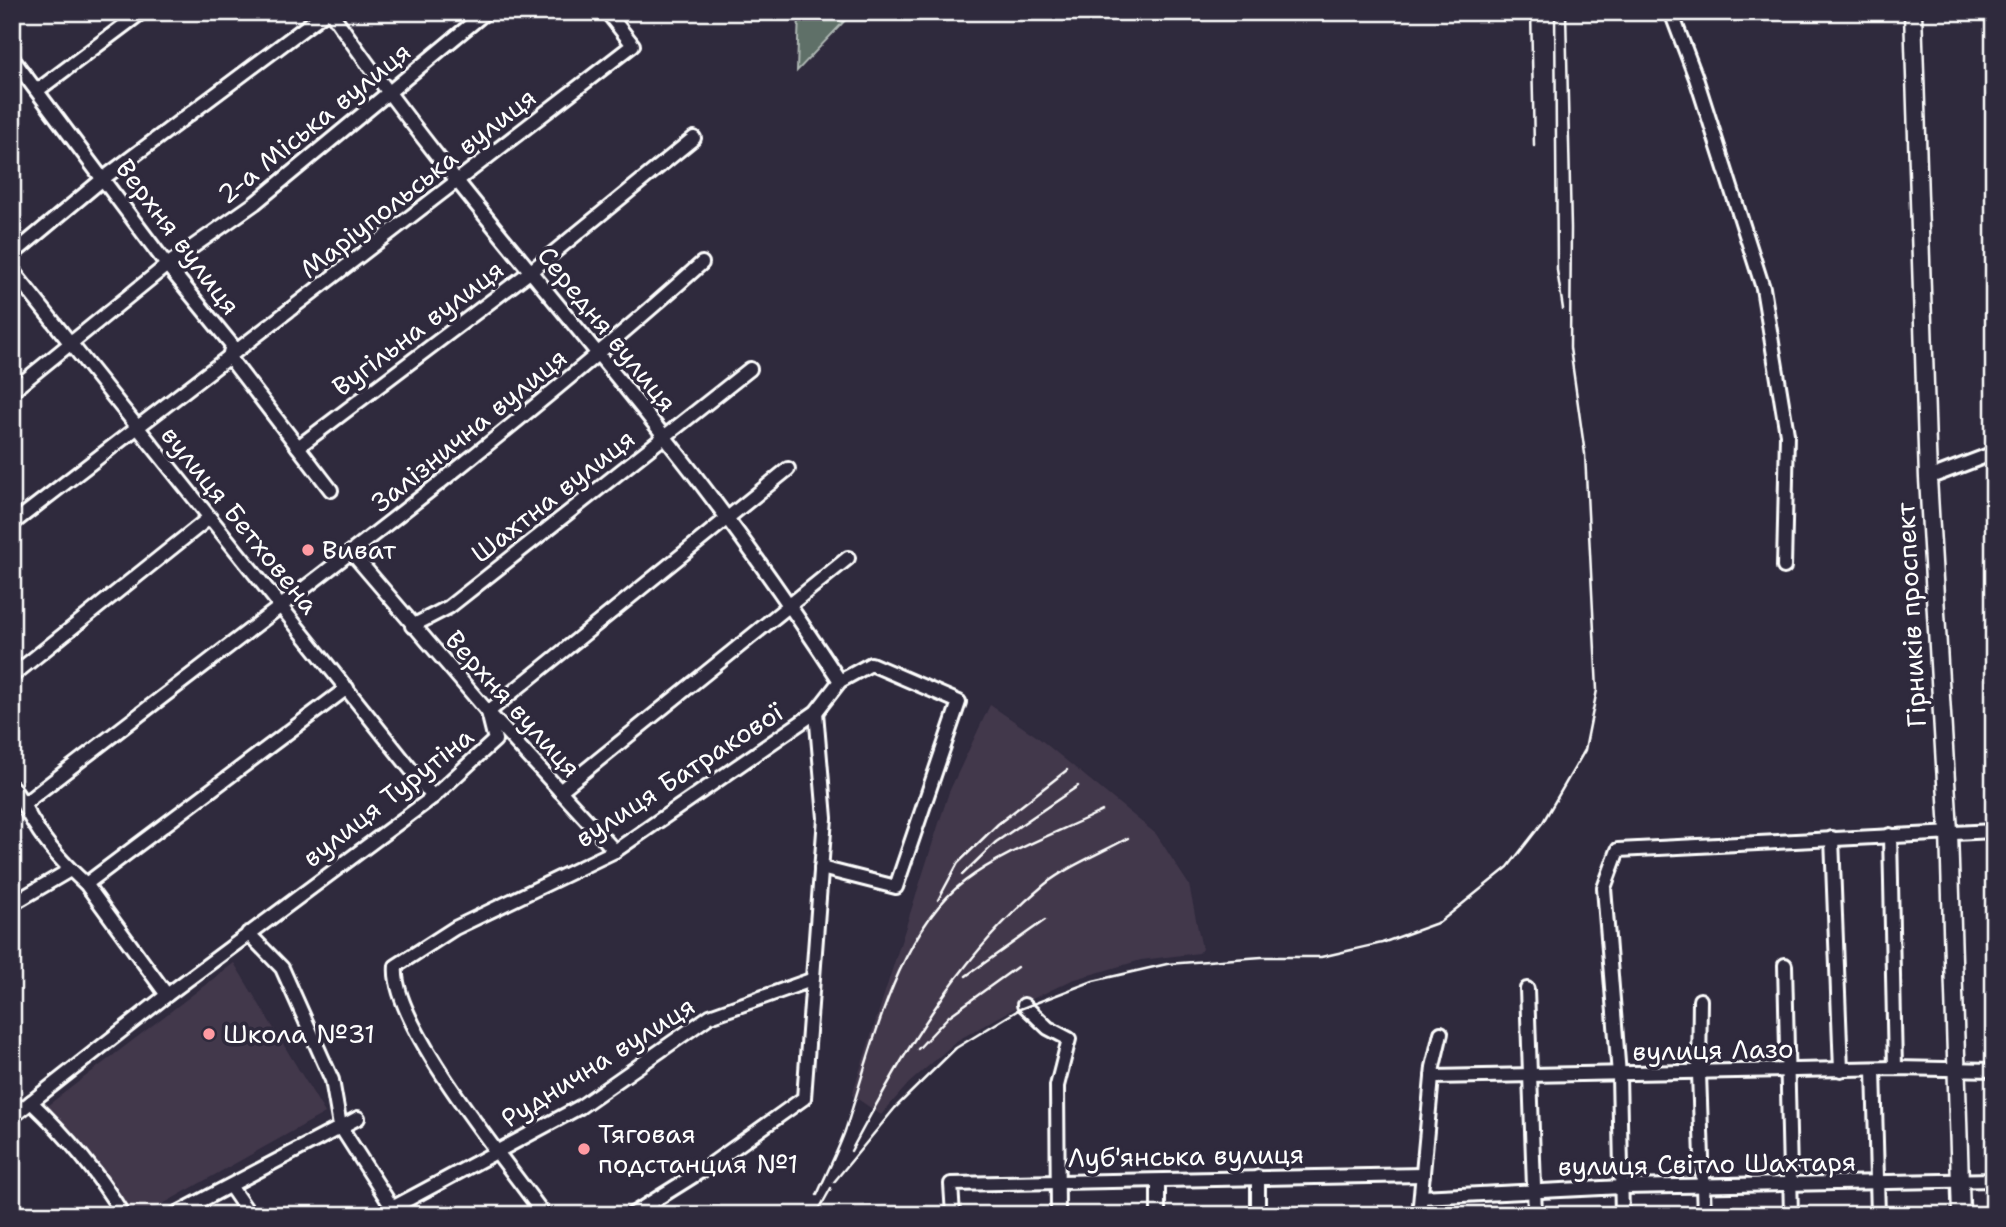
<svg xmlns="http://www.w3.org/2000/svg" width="2006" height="1227" font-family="'Shantell Sans',sans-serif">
	<rect width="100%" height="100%" fill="#2f2a3d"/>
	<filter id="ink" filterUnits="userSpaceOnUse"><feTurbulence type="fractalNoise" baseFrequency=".0143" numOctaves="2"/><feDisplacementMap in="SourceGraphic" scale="14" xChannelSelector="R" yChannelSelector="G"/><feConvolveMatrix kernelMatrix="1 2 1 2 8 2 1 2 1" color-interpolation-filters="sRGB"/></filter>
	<g filter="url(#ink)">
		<g fill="#43384c">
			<polygon points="990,705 1036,736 1156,834 1189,885 1202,949 1199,953 1141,960 1072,980 1026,1002 958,1040 909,1083 881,1115 852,1095 949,792"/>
			<polygon points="234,963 325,1113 143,1215 131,1215 108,1178 47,1106"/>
		</g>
		<polygon fill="#5e6f67" stroke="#aeb7b3" stroke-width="2" points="799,12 853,12 797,71"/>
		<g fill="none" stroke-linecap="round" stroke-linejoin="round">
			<defs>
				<g id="minor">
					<path d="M331,12c102,149 222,283 333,424 63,79 121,161 176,245"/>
					<polyline points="1671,12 1696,78 1763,288 1787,434 1784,567"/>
					<polyline points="12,58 167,265 232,345 229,357 331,490"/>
					<polyline points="38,90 142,12"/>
					<polyline points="12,255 104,178 326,12"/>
					<polyline points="12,270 433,797"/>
					<polyline points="12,391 167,265 255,203 486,12"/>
					<polyline points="298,447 531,271 694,138"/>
					<polyline points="1928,478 1994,453"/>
					<polyline points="12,524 633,45 607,12"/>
					<polyline points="352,553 488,712 615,851"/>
					<polyline points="412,626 449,607 750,369"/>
					<polyline points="12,676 209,518"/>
					<path d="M12,787c10,12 14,25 23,38 13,22 32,42 51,59l81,111"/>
					<polyline points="560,791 848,558"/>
					<path d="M25,803c228,-178 462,-347 677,-540"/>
					<polyline points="1890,835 1895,1068"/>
					<polyline points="1832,838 1841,1070"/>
					<polyline points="86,884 347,688"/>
					<polyline points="12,904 70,870"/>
					<polyline points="248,933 282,968 332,1080 340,1126 397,1215"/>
					<polyline points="1785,965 1791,1215"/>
					<polyline points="1527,989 1535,1215"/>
					<polyline points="1700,1000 1699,1073 1704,1215"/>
					<polyline points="1024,1005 1048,1028 1069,1039 1057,1086 1058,1215"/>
					<polyline points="1874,1069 1878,1215"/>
					<polyline points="1432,1077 1895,1068 1994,1070"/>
					<path d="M31,1102c36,34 67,71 92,113"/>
					<polyline points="12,1117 167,995 433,797 495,740 488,712 788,469"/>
					<polyline points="1258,1177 1258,1215"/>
					<polyline points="1158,1181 1158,1215"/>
					<polyline points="230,1186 250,1215"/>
					<polyline points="1421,1197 1622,1187 1994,1180"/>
					<polyline points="174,1215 358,1118"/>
					<polyline points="379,1215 580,1107 710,1016 811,980"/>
					<path d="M544,1215c-35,-50 -154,-192 -148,-249l59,-38 160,-77 201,-139 24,-31 31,-17 88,38 -63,185 -75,-19"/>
					<polyline points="631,1215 706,1168 804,1098 825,818 816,712"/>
					<polyline points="953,1215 951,1184 1423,1175"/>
					<polyline points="1419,1215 1433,1067 1441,1033"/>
					<polyline points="1622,1215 1619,1075 1604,888 1618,850 1994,831"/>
				</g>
				<polyline id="major" points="1913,12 1928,478 1949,832 1961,1215"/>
			</defs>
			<use href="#minor" stroke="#fff" stroke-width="18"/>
			<use href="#major" stroke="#fff" stroke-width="21"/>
			<use href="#minor" stroke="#2f2a3d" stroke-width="12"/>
			<use href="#major" stroke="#2f2a3d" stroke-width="16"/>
			<g stroke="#fff" stroke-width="2.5">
				<polyline points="1531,12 1534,146"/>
				<polyline points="1555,12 1557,270 1563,309"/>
				<polyline points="962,875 996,842 1078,786"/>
				<polyline points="938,900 958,863 998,824 1067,770"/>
				<polyline points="966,976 1045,920"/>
				<polyline points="918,1049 949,1016 1017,967"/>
				<path d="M851,1151c51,-96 108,-196 193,-266 24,-19 57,-32 84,-47"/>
				<polyline points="834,1182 895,1108 956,1048 1020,1009 1093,981 1167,964 1262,957 1321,957 1382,943 1440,922 1508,867 1543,822 1585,750 1597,690 1585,454 1570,348 1571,228 1566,12"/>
				<path d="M817,1195c9,-21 20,-42 28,-64 26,-78 51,-198 120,-250 40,-30 92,-48 137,-70"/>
				<polyline points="816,1215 831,1188"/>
			</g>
		</g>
	</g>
	<g fill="#ff9aa2" stroke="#2f2a3d" stroke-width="2.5">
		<circle cx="308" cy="550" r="7"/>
		<circle cx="209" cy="1034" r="7"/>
		<circle cx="584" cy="1149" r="7"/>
	</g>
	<g text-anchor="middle" stroke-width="7" stroke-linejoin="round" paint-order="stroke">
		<g font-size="26" fill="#fff" stroke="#2f2a3d">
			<text transform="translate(314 123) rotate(-39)" y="9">2-а Міська вулиця</text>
			<text transform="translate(418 183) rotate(-38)" y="9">Маріупольська вулиця</text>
			<text transform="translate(178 237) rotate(53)" y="9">Верхня вулиця</text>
			<text transform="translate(418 328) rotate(-37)" y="9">Вугільна вулиця</text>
			<text transform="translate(607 329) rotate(51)" y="9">Середня вулиця</text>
			<text transform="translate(469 430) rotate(-39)" y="9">Залізнична вулиця</text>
			<text transform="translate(553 496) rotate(-38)" y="9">Шахтна вулиця</text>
			<text transform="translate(240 520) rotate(51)" y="9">вулиця Бетховена</text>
			<text transform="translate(1911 615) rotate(-93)" y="9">Гірників проспект</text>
			<text transform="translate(513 704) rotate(48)" y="9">Верхня вулиця</text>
			<text transform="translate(679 775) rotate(-33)" y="9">вулиця Батракової</text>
			<text transform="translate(388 797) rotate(-38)" y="9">вулиця Турутіна</text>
			<text transform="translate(1713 1050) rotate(-1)" y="9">вулиця Лазо</text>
			<text transform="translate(598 1062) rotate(-32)" y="9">Руднична вулиця</text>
			<text transform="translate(1186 1156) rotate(-1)" y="9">Луб'янська вулиця</text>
			<text transform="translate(1707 1164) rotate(-1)" y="9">вулиця Світло Шахтаря</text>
		</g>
		<g font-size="26" fill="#fff" stroke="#2f2a3d" text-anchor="start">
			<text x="322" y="559">Виват</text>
			<text x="223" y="1043">Школа №31</text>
			<text x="598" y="1143">Тяговая<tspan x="598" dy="30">подстанция №1</tspan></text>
		</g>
	</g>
	<rect width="2006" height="1227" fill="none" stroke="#2f2a3d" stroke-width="42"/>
	<rect x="21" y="21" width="1964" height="1185" fill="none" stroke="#fff" stroke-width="2.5" filter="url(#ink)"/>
</svg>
